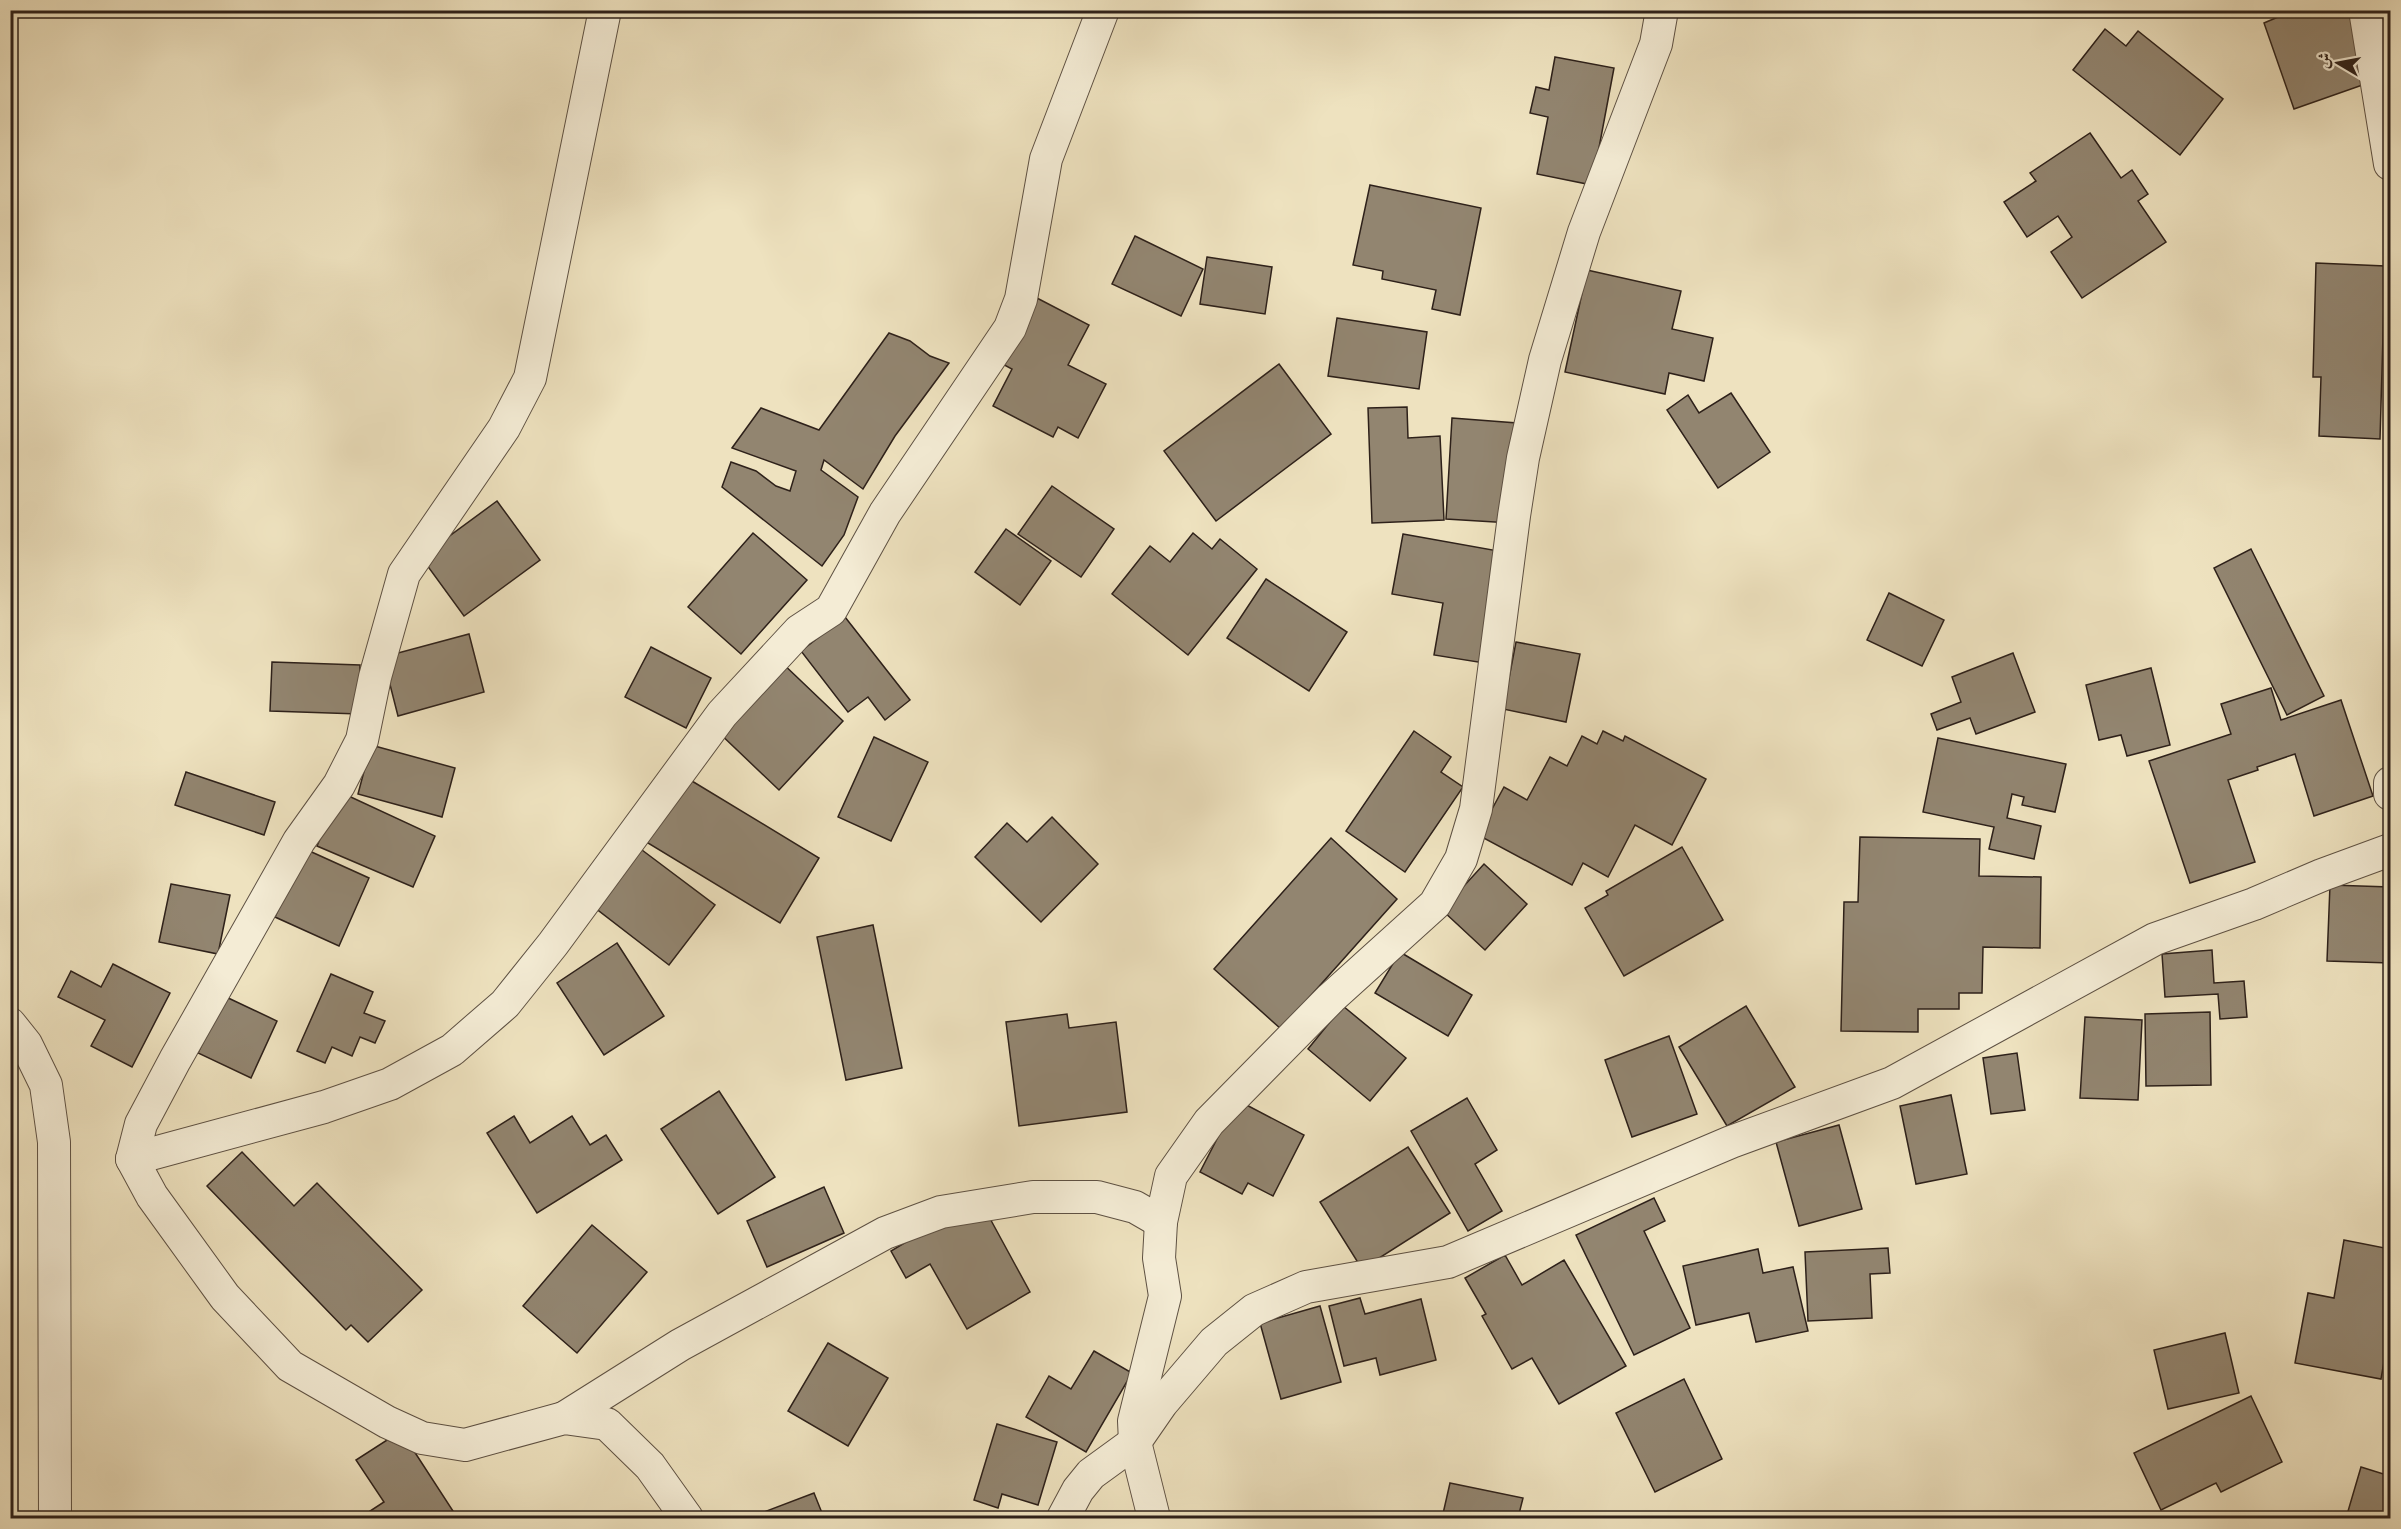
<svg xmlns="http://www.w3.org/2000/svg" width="2401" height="1529" font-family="Cardo,Amiri,serif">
	<rect width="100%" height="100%" fill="#eee2bf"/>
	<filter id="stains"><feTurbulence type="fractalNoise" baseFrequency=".00333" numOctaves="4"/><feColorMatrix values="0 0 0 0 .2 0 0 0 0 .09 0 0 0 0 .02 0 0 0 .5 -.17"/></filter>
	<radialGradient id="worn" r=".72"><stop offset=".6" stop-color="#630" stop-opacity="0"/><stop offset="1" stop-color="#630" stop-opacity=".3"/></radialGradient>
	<g fill="#928570" stroke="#2e211a" stroke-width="1.5">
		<polygon points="2275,10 2359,10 2371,82 2294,109 2264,23 2278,17"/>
		<polygon points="2105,29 2126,46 2138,31 2223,99 2180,155 2073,70"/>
		<polygon points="1555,57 1614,68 1592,185 1537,174 1548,117 1530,113 1536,87 1549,90"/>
		<polygon points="2090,133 2121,178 2132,170 2148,194 2138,201 2166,242 2082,298 2051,252 2072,237 2058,216 2027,237 2004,202 2036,181 2030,173"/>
		<polygon points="1370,185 1481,208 1460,315 1432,309 1436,290 1382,279 1383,271 1353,265"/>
		<polygon points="1135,236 1203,269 1181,316 1112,284"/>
		<polygon points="1207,257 1272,267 1265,314 1200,304"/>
		<polygon points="2316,263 2385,266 2380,439 2319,436 2321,377 2313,377"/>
		<polygon points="1587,270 1681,291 1672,329 1713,338 1704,381 1669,373 1665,394 1565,372"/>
		<polygon points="1035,297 1089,325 1068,365 1106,384 1078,438 1058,427 1053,437 993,406 1012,369 995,360"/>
		<polygon points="1337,318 1427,332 1419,389 1328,376"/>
		<polygon points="889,333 910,341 930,356 949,363 895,436 863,489 824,460 821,470 858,497 844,535 822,566 722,487 731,462 756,471 776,486 790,491 796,471 732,448 761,408 819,430"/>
		<polygon points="1279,364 1331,434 1216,521 1164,451"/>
		<polygon points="1731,393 1770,452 1718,488 1667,410 1688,395 1699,413"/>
		<polygon points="1407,407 1408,438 1440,436 1444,520 1372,523 1368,408"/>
		<polygon points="1452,418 1517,423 1511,523 1446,519"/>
		<polygon points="1052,486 1114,529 1081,577 1018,534"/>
		<polygon points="497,501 540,560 464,616 421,557"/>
		<polygon points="1006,529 1051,561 1020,605 975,572"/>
		<polygon points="753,533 807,580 741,654 688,607"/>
		<polygon points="1193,533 1212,549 1220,539 1257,569 1188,655 1112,594 1150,546 1170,562"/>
		<polygon points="1403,534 1504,552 1484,663 1434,655 1443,603 1392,594"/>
		<polygon points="2251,549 2324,696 2287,715 2214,568"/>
		<polygon points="1266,579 1347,632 1309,691 1227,638"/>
		<polygon points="1889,593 1944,620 1922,666 1867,640"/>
		<polygon points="845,617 910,700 885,720 868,697 848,712 801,651"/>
		<polygon points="469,634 484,692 398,716 383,657"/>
		<polygon points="1516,642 1580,654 1566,722 1503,709"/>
		<polygon points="651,647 711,678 686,728 625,697"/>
		<polygon points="2013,653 2035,712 1976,734 1970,718 1937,730 1931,714 1961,702 1952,677"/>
		<polygon points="778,659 843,721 779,790 714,728"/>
		<polygon points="272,662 360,665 359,714 270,711"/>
		<polygon points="2151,668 2170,745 2127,756 2121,735 2099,740 2086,685"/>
		<polygon points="2271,688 2281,720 2341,700 2373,796 2314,816 2295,754 2257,767 2258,770 2228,780 2255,862 2190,883 2149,761 2231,734 2221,704"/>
		<polygon points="1414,731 1451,757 1441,772 1463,787 1405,872 1346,831"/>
		<polygon points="1603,731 1623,741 1625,736 1706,779 1672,845 1635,825 1608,877 1583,863 1572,885 1478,835 1504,787 1527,800 1550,757 1567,766 1582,736 1597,744"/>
		<polygon points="874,737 928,762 891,841 838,817"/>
		<polygon points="1938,738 2066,764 2055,812 2022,805 2024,797 2012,794 2007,818 2041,826 2034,859 1989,849 1994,827 1923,812"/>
		<polygon points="371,745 455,768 442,817 358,794"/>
		<polygon points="186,772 275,802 264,835 175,805"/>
		<polygon points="682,775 819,858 780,923 643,840"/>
		<polygon points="340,792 435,836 413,887 317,846"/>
		<polygon points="1052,817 1098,864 1041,922 975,857 1007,823 1027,842"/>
		<polygon points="1860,837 1980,839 1979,876 2041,877 2040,948 1983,947 1982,993 1959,993 1959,1009 1918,1009 1918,1032 1841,1031 1844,902 1858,902"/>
		<polygon points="1331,838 1397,899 1281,1029 1214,969"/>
		<polygon points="634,844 715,905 669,965 590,904"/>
		<polygon points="1682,847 1723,920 1624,976 1585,908 1608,895 1606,891"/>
		<polygon points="305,849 369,878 339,946 275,917"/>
		<polygon points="1484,864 1527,904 1485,950 1442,910"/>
		<polygon points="171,884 230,895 218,954 159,942"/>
		<polygon points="2330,885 2390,887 2390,963 2327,961"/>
		<polygon points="873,925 902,1068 846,1080 817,937"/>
		<polygon points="617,943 664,1016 604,1055 557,983"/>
		<polygon points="2212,950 2214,983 2244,981 2247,1017 2220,1019 2218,994 2165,997 2162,954"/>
		<polygon points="1400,952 1472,995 1448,1036 1375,993"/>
		<polygon points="113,964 170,993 132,1067 91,1046 105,1020 58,997 71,971 101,987"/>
		<polygon points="331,974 373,992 364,1013 385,1021 375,1043 360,1037 352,1056 332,1047 325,1063 297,1051"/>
		<polygon points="224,996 277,1021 251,1078 198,1053"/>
		<polygon points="1343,1006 1406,1058 1370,1101 1308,1049"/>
		<polygon points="1746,1006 1795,1087 1727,1126 1679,1047"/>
		<polygon points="2210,1012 2211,1085 2146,1086 2145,1014"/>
		<polygon points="1067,1014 1069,1028 1116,1022 1127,1112 1019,1126 1006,1022"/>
		<polygon points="2085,1017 2142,1020 2138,1100 2080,1098"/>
		<polygon points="1669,1036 1697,1114 1632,1137 1605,1060"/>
		<polygon points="2017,1053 2025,1110 1991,1114 1983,1058"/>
		<polygon points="719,1091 775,1177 718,1214 661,1129"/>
		<polygon points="1951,1095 1967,1174 1916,1184 1900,1106"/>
		<polygon points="1467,1098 1497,1150 1475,1164 1502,1211 1468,1231 1411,1131"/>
		<polygon points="1237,1100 1304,1135 1273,1196 1248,1183 1242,1194 1200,1172"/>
		<polygon points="514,1116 530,1143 572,1116 590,1145 606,1135 622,1160 537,1213 487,1133"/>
		<polygon points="1839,1125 1862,1209 1799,1226 1776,1142"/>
		<polygon points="1408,1147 1450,1213 1362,1269 1320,1202"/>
		<polygon points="242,1152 294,1206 317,1183 422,1290 368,1342 351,1325 346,1330 207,1186"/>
		<polygon points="824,1187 844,1233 767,1267 747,1221"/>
		<polygon points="1654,1198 1665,1221 1644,1231 1690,1328 1634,1355 1576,1235"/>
		<polygon points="987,1213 1030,1292 967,1329 930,1264 906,1278 891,1251 936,1224"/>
		<polygon points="592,1225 647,1272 577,1353 523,1306"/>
		<polygon points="2344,1240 2390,1249 2390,1327 2381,1379 2295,1363 2308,1293 2334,1298"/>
		<polygon points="1888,1248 1890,1273 1870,1274 1872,1318 1808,1321 1805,1252"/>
		<polygon points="1758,1249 1763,1273 1793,1267 1808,1331 1756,1342 1749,1313 1696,1325 1683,1266"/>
		<polygon points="1505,1255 1522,1285 1564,1260 1626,1366 1559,1404 1532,1358 1512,1369 1482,1316 1486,1314 1465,1278"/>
		<polygon points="1360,1298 1365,1314 1421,1299 1436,1360 1380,1375 1376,1358 1344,1366 1329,1306"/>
		<polygon points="1320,1306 1341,1382 1281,1399 1260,1323"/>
		<polygon points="2225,1333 2239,1393 2168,1409 2154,1350"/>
		<polygon points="828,1343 888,1378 848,1446 788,1411"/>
		<polygon points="1094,1351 1132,1373 1086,1452 1026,1417 1049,1376 1071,1389"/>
		<polygon points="1684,1379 1722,1459 1655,1492 1616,1413"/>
		<polygon points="2251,1396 2282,1462 2221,1492 2216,1483 2161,1510 2134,1453"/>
		<polygon points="997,1424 1057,1442 1038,1505 1002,1494 998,1508 974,1500"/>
		<polygon points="401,1431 453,1511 442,1518 370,1518 367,1513 384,1502 356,1460"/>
		<polygon points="2361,1467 2390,1476 2390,1518 2346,1518"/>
		<polygon points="1450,1483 1523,1498 1518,1518 1442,1518"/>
		<polygon points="814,1493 824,1518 752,1518 751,1517"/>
	</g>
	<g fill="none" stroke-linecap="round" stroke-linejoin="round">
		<defs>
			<g id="minor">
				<polyline points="605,10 530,378 504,428 404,574 375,677 362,740 339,785 299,841 175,1060 141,1124 132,1159 152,1196 225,1297 290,1366 387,1422 422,1438 465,1445 564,1418 607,1424 650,1466 687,1518"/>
				<polyline points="2365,10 2390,164"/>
				<polyline points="2390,783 2390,794"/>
				<polyline points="10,1024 26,1044 46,1085 54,1142 55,1518"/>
				<polyline points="132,1159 324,1107 390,1084 452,1050 505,1004 553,944 722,714 799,631 831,610 885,513 1010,328 1021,299 1046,159 1103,10"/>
				<polyline points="564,1418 680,1345 810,1274 885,1233 941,1212 1033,1197 1097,1197 1135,1207 1161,1222"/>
				<polyline points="1063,1518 1078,1490 1091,1474 1135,1442 1162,1403 1214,1342 1254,1310 1306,1287 1448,1262 1731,1142 1892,1083 2155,939 2254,904 2322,875 2390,850"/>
				<polyline points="1154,1518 1135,1442 1134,1421 1165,1296 1159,1258 1161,1222 1171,1176 1209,1122 1331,998 1435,904 1461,859 1476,809 1514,516 1523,458 1545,360 1584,232 1656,44 1662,10"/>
			</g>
		</defs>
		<use href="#minor" stroke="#5e5143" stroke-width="34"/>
		<use href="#minor" stroke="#f4ecd5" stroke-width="32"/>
	</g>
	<rect width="2401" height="1529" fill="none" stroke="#eee2bf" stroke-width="36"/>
	<rect x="12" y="12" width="2377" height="1505" fill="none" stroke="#2e211a" stroke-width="3"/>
	<rect x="18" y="18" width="2365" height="1493" fill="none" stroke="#2e211a" stroke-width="1.5"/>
	<g transform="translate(2338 63) rotate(280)" stroke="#f4ecd5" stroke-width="4.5" paint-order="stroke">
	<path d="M0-4.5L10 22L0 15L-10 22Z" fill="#2e211a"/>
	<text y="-9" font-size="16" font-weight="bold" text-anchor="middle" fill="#2e211a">ش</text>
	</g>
	<rect width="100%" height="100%" filter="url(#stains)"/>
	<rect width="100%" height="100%" fill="url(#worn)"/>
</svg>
